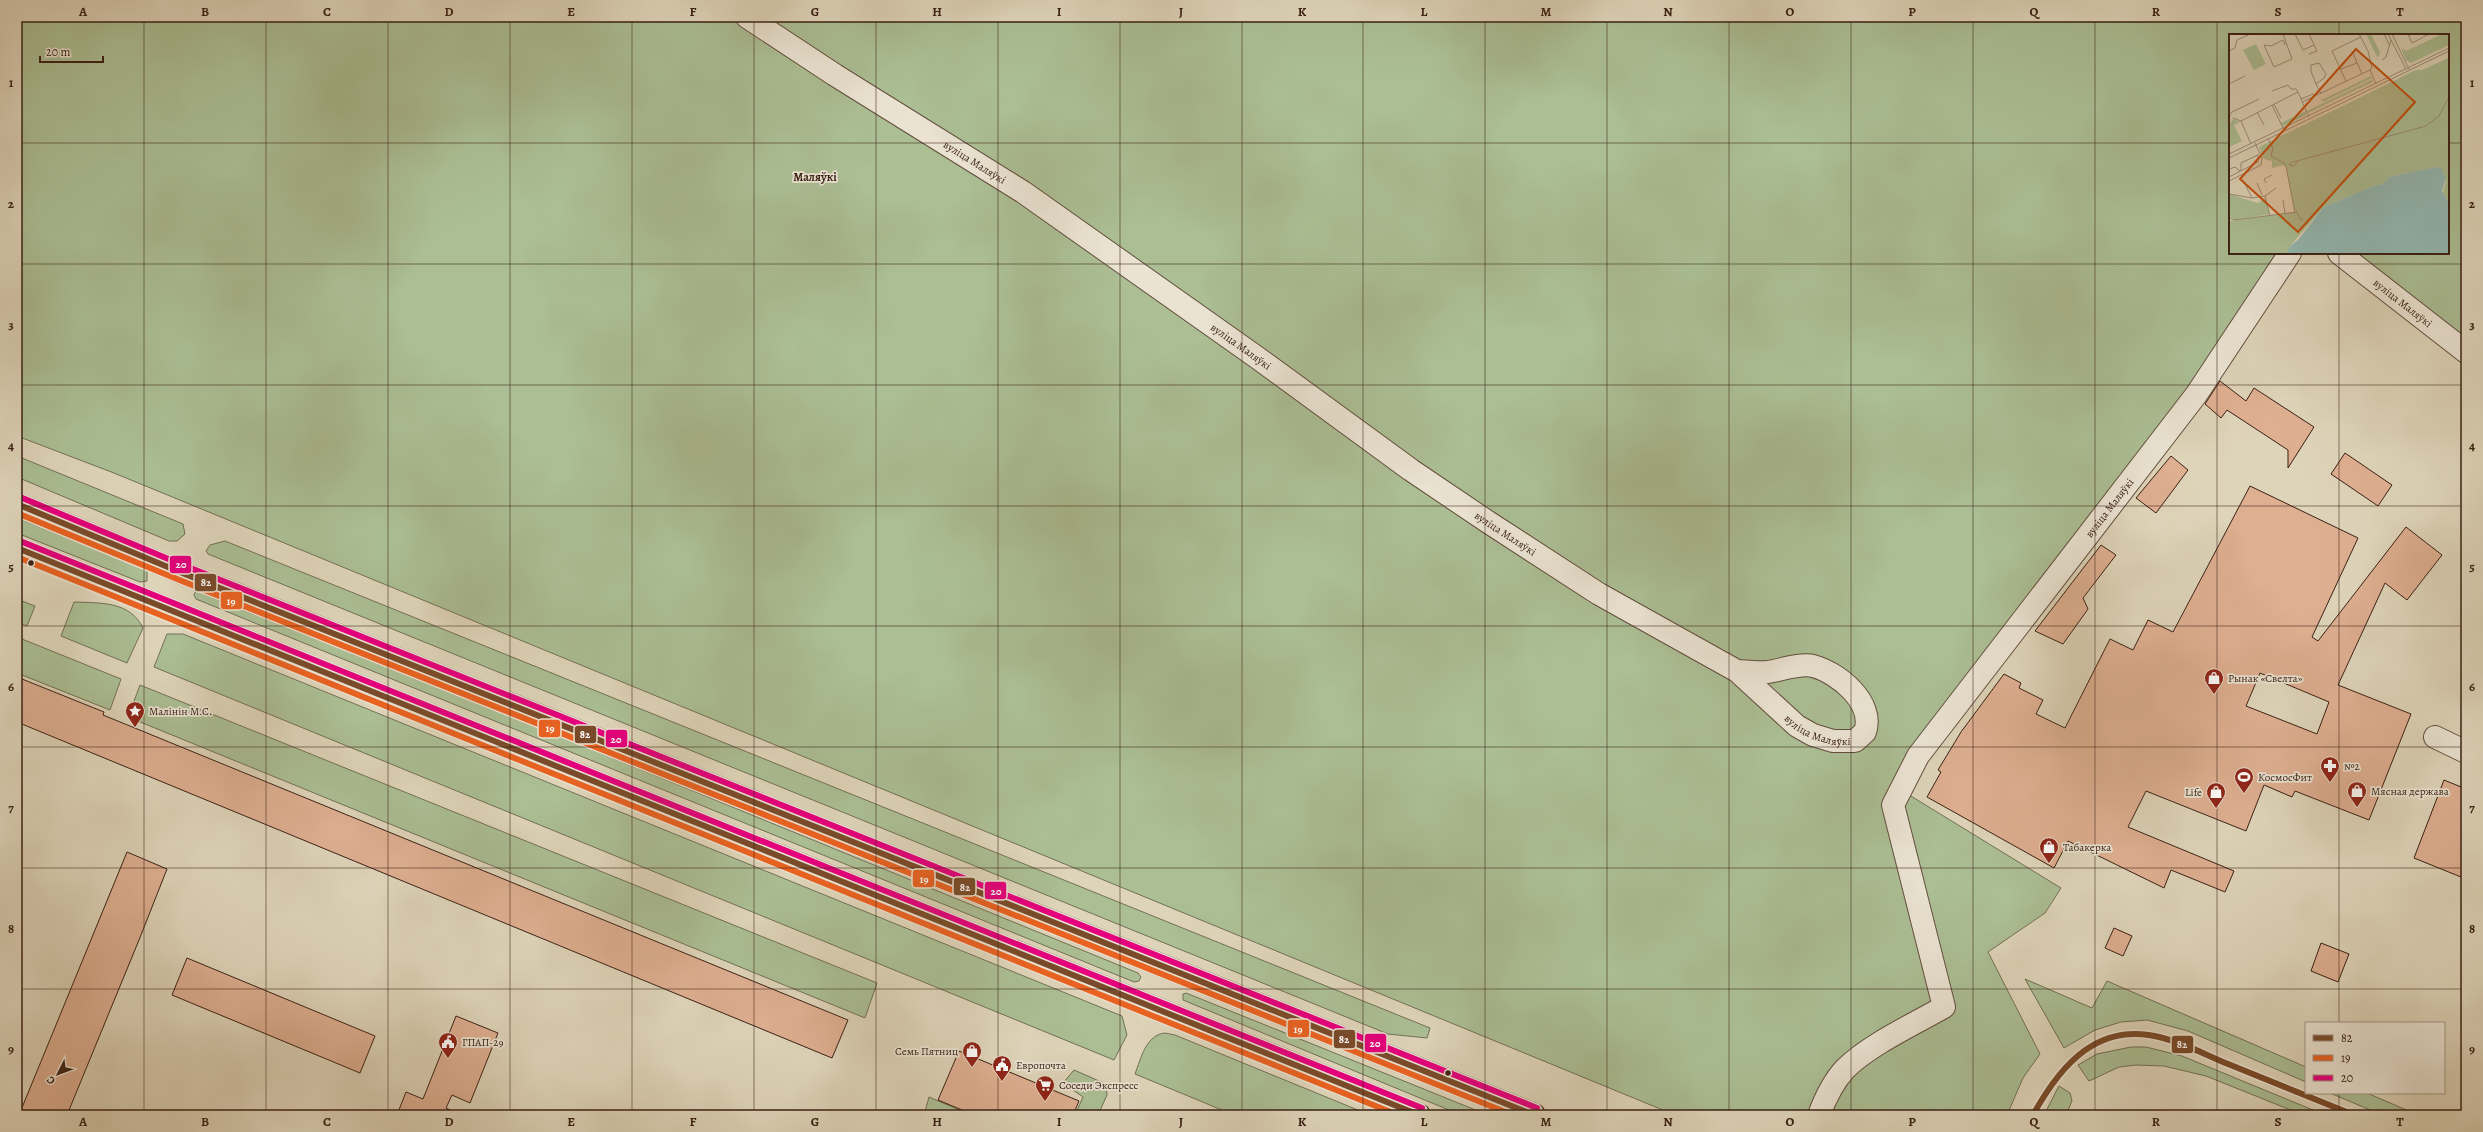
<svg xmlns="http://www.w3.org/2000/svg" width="2483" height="1132" font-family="Alegreya,serif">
	<rect width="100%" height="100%" fill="#ded4b9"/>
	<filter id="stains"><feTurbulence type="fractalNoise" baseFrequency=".005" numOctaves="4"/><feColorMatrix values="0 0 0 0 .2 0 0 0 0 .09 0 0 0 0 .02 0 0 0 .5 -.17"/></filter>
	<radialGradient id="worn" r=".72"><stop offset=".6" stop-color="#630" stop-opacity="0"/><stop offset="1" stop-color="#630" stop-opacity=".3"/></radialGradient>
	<g fill="#abbe94" stroke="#727054">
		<polygon points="17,17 2466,17 2466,345 2351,253 2448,253 2448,35 2230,35 2230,253 2296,253 1901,790 2061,888 2045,913 1988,952 2040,1054 2023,1078 2007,1115 1675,1115 114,473 17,436"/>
		<polygon points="17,456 183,524 185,534 177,541 169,541 17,477"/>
		<polygon points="17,518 147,570 147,581 140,582 17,533"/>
		<polygon points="225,541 1430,1028 1427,1038 1388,1034 208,554 206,551 210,545"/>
		<polygon points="196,590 202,590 1138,973 1141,977 1139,981 1134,982 196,599 194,595"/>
		<polygon points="17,599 35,606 27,626 17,622"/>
		<path d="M74,602c26,1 56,-1 69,26l-16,35 -66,-27z"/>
		<polygon points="167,634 183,634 1122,1016 1127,1035 1114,1060 154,667"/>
		<polygon points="17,637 121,679 110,710 17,673"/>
		<polygon points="140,685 877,983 865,1018 128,717"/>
		<polygon points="2025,979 2092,1008 2107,981 2306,1067 2306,1082 2188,1031 2147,1020 2121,1022 2095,1030 2064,1048"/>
		<polygon points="1186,993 1488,1115 1461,1115 1183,1000 1183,994"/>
		<path d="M1165,1033l10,2 195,80h-136l-99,-41c6,-16 11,-39 30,-41z"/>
		<polygon points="2131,1047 2146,1047 2182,1056 2325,1115 2303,1115 2206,1076 2164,1066 2136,1065 2119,1067 2089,1081 2078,1065 2097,1054"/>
		<polygon points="1074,1070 1106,1084 1107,1095 1098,1115 1075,1115 1083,1097 1063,1083"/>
		<polygon points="2059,1086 2070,1093 2072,1101 2066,1115 2044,1115"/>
		<polygon points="2330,1093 2367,1093 2418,1115 2382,1115"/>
		<polygon points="929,1097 971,1115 924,1115"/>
	</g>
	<g fill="#deaf91" stroke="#3a2115" fill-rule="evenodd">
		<polygon points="2220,381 2246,401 2254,388 2314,427 2288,468 2288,450 2227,410 2221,418 2205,404"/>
		<polygon points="2345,453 2392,485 2378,506 2331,474"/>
		<polygon points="2171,456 2188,470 2156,513 2136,498"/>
		<path d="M2250,486l108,52 -46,99 6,4 88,-114 36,28 -35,45 -22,-17 -47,102 73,29 -42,106 -74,-29 -3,6 -28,-12 -18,46 -100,-40 -18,36 106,44 -9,21 -54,-22 -7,18 -96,-47 -14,27 -127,-71 14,-25 -3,-2 23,-38 43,-58 17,9 -2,5 24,12 -7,14 29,14 45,-89 23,11 15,-30 25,12zM2260,673l69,29 -12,32 -71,-28z"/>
		<polygon points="2101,545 2116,555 2083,598 2088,609 2063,644 2035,631"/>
		<polygon points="17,677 104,712 103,715 848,1020 832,1058 17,722"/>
		<polygon points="2444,780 2466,789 2466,879 2414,858"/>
		<polygon points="127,852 167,869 139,940 67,1115 19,1115"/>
		<polygon points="2114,928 2132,936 2123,956 2105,948"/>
		<polygon points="2321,943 2349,954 2338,982 2311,971"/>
		<polygon points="187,958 375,1036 360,1073 172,995"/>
		<polygon points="456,1016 498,1033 470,1103 452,1095 446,1108 461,1115 397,1115 406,1092 423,1099"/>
		<polygon points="959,1051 1079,1101 1073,1115 974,1115 938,1100"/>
	</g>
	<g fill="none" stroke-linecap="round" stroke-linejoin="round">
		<defs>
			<g id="minor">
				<path id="s1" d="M747,17l88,58 188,117 232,164 156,114 77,52 111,72 138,77 60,55 16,9 20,6h22l10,-9c10,-29 -26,-59 -52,-66 -13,-3 -32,4 -45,6 -10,1 -21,-1 -31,-1"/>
				<path id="s2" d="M2339,253l127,99"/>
				<polyline points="2435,737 2466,752"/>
				<path id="s3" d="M1819,1115c6,-16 14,-33 26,-46 24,-24 69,-45 99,-62l-51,-202 25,-49 278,-361 94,-142"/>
			</g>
			<g id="major">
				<polyline points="17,504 175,570 1534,1115"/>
				<polyline points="17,548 1419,1115"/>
			</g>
		</defs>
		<use href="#minor" stroke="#634e3e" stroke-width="24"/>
		<use href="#major" stroke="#3a2115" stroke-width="24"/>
		<use href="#minor" stroke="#eae3d2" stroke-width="22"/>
		<use href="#major" stroke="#ded4b9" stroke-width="22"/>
		<defs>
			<g id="bus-1">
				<polyline points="17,504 175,570 1534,1115"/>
				<polyline points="17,548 1419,1115"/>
				<path d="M2033,1115c28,-51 66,-95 130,-77 23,6 43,17 65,26 42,17 84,34 126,51"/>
			</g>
			<g id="bus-2">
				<polyline points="17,513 172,577 1513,1115"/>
				<polyline points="17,557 1398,1115"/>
			</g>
			<g id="bus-3">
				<polyline points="20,497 178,563 1537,1108"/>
				<polyline points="20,541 1422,1108"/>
			</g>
		</defs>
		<use href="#bus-1" stroke="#eae3d2" stroke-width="9"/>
		<use href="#bus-2" stroke="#eae3d2" stroke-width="9"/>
		<use href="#bus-3" stroke="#eae3d2" stroke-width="9"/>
		<use href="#bus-1" stroke="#7a4b2a" stroke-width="6"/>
		<use href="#bus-2" stroke="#e96221" stroke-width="6"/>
		<use href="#bus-3" stroke="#e5007d" stroke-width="6"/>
	</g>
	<path fill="none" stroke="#3a2115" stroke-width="1" stroke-opacity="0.55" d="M144,17v1098M266,17v1098M388,17v1098M510,17v1098M632,17v1098M754,17v1098M876,17v1098M998,17v1098M1120,17v1098M1242,17v1098M1363,17v1098M1485,17v1098M1607,17v1098M1729,17v1098M1851,17v1098M1973,17v1098M2095,17v1098M2217,17v1098M2339,17v18M17,143h2213M2448,143h18M2339,253v770M17,264h2449M17,385h2449M17,506h2449M17,626h2449M17,747h2449M17,868h2449M17,989h2449M2339,1093v22"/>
	<defs>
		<symbol id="shop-pin" viewBox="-11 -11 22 30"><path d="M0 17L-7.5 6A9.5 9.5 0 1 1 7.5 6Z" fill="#8f2418" stroke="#eae3d2"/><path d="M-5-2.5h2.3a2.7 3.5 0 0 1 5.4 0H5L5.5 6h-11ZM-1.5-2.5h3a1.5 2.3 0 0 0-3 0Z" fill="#fff"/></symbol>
		<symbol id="sight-pin" viewBox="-11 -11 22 30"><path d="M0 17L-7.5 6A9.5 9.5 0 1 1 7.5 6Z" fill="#8f2418" stroke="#eae3d2"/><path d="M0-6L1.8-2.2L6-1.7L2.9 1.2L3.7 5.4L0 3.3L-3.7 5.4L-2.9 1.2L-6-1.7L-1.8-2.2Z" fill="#fff"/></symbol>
		<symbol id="pharmacy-pin" viewBox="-11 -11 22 30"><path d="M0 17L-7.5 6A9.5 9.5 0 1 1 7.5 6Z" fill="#8f2418" stroke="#eae3d2"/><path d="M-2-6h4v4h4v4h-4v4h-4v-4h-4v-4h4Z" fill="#fff"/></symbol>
		<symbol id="stadium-pin" viewBox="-11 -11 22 30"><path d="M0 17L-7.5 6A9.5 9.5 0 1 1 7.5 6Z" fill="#8f2418" stroke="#eae3d2"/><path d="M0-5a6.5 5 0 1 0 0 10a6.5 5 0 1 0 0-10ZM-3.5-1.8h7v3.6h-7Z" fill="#fff"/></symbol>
		<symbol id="civic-pin" viewBox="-11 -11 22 30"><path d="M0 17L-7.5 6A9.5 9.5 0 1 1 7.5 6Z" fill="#8f2418" stroke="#eae3d2"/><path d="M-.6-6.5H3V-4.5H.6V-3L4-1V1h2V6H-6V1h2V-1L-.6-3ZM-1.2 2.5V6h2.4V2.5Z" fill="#fff"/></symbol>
		<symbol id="supermarket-pin" viewBox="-11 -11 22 30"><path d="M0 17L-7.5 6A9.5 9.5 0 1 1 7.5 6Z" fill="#8f2418" stroke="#eae3d2"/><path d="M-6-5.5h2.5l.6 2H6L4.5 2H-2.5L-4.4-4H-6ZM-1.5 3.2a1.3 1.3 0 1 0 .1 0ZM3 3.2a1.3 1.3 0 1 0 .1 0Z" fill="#fff"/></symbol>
	</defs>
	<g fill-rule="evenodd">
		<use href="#shop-pin" x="2203" y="667" width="22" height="30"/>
		<use href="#sight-pin" x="124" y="700" width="22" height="30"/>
		<use href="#pharmacy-pin" x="2319" y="755" width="22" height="30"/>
		<use href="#stadium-pin" x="2233" y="766" width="22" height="30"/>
		<use href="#shop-pin" x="2346" y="780" width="22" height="30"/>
		<use href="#shop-pin" x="2205" y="781" width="22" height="30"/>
		<use href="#shop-pin" x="2038" y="836" width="22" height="30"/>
		<use href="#civic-pin" x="437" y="1031" width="22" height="30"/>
		<use href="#shop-pin" x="961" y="1040" width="22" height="30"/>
		<use href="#civic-pin" x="991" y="1054" width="22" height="30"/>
		<use href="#supermarket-pin" x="1034" y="1074" width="22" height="30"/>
	</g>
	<g fill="#3a2115" stroke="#eae3d2" stroke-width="1.5">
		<circle cx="31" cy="563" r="3.5"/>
		<circle cx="1448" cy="1073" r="3.5"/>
	</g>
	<g text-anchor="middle" stroke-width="3.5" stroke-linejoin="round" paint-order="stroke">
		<g font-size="11" fill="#3a2115" stroke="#eae3d2">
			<text dy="4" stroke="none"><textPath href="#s1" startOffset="270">вуліца Маляўкі</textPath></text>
			<text dy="4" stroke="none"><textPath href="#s2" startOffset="81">вуліца Маляўкі</textPath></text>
			<text dy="4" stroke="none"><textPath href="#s1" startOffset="594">вуліца Маляўкі</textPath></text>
			<text dy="4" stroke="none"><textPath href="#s3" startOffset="747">вуліца Маляўкі</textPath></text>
			<text dy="4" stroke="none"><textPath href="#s1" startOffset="918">вуліца Маляўкі</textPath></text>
			<text dy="4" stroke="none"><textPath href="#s1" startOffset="1290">вуліца Маляўкі</textPath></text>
		</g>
		<g font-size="11" fill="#3a2115" stroke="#eae3d2" text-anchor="start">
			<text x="2228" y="682">Рынак «Свелта»</text>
			<text x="149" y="715">Малінін М.С.</text>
			<text x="2344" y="770">№2</text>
			<text x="2258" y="781">КосмосФит</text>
			<text x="2371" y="795">Мясная держава</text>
			<text x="2202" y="796" text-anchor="end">Life</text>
			<text x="2063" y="851">Табакерка</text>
			<text x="462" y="1046">ГПАП-29</text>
			<text x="958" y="1055" text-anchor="end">Семь Пятниц</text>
			<text x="1016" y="1069">Европочта</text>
			<text x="1059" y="1089">Соседи Экспресс</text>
		</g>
		<g font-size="12" font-weight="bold" fill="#3a2115" stroke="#eae3d2">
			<text x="815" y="181">Маляўкі</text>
		</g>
	</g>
	<g transform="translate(2229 34)">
		<rect width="220" height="220" fill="#ded4b9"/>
		<path d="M137,0h5l9,18 -1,4 -2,1zM213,0h7v11l-38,18 -5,-3 -5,-12 3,4 -2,-5 4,4zM27,10l10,20 -12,6 -11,-20zM220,24v145l-6,-10 3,-13 -7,-13 -50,10 -6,7 -10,2 -49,21 -33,38 -3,9h-58l-1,-33 65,-9 -8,-45 -2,-2 -12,3v-7l-8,-2 -5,-12 157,-77h6zM142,42l1,2 -49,24 -2,-2zM144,45v3l-65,31 -1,-2zM77,77v4l-23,11 -2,-3zM4,85l7,3 -6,3 8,16 -13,6v-22zM0,160l29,9 7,-5 5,16 -35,6 -5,-3z" fill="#abbe94"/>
		<path d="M208,133l4,1 5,10 -4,13 7,12v51h-162l3,-8 8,-6 26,-33 49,-21 10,-2 6,-7z" fill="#93b8b2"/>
		<path fill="none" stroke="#9c8c77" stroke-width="1" d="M54,0l9,25 -18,8 -10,-22 7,1 12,-6 2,5M66,0l8,16 11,-5M80,0l8,17 -8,3M130,0l9,17 4,17 -2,2 6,14M155,0l6,12M159,0l18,35M163,0l17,35M179,0l4,9 17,-9M0,17l6,-3 2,-8 13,-6M123,17l10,23M153,26l4,-3 5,-17M112,35l16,-6M117,47l-14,-30 29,-14M0,50l16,-8M87,50l8,-6 2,-4 -7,-11 -8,2v6l5,13 5,10M43,57l16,-6 3,4h5l2,3M73,68l68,-32M45,70l7,14M43,71l11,23M28,78l7,13M2,82l-2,-1 3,-3 27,-13M80,83l-8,-18 12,-5 1,3M4,84l8,3 57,-29 3,7M12,87l10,23M39,105l5,9 -2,8 13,7 2,4 9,45M0,120l220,-106M0,124l220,-107M69,127l-4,5 -5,-1 4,-3 133,-36 13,-10 10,-19M0,135l6,-2 5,4M12,137v-8l17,-8M0,143l29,-15v-8M14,146l9,18M0,147l32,-16 1,-7 -7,-15M28,149l5,12M37,149l-2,-4 8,-4M0,160l23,4 13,-2 11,-8M36,162l5,20M54,166l2,13M0,184l5,2 63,-8 3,7 3,1"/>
		<path fill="#c54e0e" fill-opacity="0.15" stroke="#c54e0e" stroke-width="2" d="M127,15l59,53 -117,130 -58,-53z"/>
		<rect width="220" height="220" fill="none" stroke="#3a2115" stroke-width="2"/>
	</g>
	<g stroke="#eae3d2" stroke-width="1.5">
		<rect x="169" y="555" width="23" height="19" rx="4" fill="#e5007d"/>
		<rect x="194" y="573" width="23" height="19" rx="4" fill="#7a4b2a"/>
		<rect x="220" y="591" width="23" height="19" rx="4" fill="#e96221"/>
		<rect x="538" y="719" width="23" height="19" rx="4" fill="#e96221"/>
		<rect x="574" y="725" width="23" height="19" rx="4" fill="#7a4b2a"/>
		<rect x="605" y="729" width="23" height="19" rx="4" fill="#e5007d"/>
		<rect x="912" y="869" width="23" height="19" rx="4" fill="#e96221"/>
		<rect x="953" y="877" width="23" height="19" rx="4" fill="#7a4b2a"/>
		<rect x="984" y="881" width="23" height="19" rx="4" fill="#e5007d"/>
		<rect x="1287" y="1019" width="23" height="19" rx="4" fill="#e96221"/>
		<rect x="1333" y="1029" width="23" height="20" rx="4" fill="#7a4b2a"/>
		<rect x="1364" y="1033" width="23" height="20" rx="4" fill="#e5007d"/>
		<rect x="2171" y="1035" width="23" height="19" rx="4" fill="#7a4b2a"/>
	</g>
	<g font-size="11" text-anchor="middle" font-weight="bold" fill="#fff">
		<text x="181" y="568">20</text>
		<text x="206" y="586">82</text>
		<text x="231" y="605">19</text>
		<text x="550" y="732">19</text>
		<text x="585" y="738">82</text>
		<text x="616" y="743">20</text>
		<text x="924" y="883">19</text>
		<text x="965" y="891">82</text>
		<text x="996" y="895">20</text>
		<text x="1298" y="1033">19</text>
		<text x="1344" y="1043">82</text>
		<text x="1375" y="1047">20</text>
		<text x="2182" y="1048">82</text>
	</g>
	<rect width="2483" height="1132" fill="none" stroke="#ded4b9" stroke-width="44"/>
	<rect x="2305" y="1022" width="140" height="72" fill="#eae3d2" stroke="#a49586"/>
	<rect x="2313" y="1035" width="20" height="6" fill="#7a4b2a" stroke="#a49586"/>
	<text x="2341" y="1042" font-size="12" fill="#3a2115">82</text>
	<rect x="2313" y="1055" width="20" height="6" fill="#e96221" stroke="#a49586"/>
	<text x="2341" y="1062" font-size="12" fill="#3a2115">19</text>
	<rect x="2313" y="1075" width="20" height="6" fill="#e5007d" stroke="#a49586"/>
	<text x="2341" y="1082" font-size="12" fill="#3a2115">20</text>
	<g transform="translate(58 1074) rotate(228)" stroke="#eae3d2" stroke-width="3" paint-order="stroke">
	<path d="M0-3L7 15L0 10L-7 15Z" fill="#3a2115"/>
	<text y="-6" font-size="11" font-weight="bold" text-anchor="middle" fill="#3a2115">С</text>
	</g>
	<path d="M40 56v6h63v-6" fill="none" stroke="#3a2115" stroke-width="2"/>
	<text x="46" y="56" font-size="12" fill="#3a2115" stroke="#eae3d2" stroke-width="3" paint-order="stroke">20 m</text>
	<rect x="22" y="22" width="2439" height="1088" fill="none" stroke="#3a2115" stroke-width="1.5"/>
	<g font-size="13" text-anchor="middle" font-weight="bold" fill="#3a2115">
		<text x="83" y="16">A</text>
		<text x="205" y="16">B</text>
		<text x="327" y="16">C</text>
		<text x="449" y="16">D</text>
		<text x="571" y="16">E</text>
		<text x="693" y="16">F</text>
		<text x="815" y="16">G</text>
		<text x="937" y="16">H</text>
		<text x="1059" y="16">I</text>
		<text x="1181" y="16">J</text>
		<text x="1302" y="16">K</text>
		<text x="1424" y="16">L</text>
		<text x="1546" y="16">M</text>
		<text x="1668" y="16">N</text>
		<text x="1790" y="16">O</text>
		<text x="1912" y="16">P</text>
		<text x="2034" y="16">Q</text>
		<text x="2156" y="16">R</text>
		<text x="2278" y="16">S</text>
		<text x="2400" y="16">T</text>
		<text x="11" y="87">1</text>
		<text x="2472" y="87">1</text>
		<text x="11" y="208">2</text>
		<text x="2472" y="208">2</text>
		<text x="11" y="329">3</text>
		<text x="2472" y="329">3</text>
		<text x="11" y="450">4</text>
		<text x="2472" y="450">4</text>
		<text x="11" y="571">5</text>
		<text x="2472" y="571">5</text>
		<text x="11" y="691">6</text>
		<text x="2472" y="691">6</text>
		<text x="11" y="812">7</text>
		<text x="2472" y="812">7</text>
		<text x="11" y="933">8</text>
		<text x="2472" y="933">8</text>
		<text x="11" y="1054">9</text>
		<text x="2472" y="1054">9</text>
		<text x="83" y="1126">A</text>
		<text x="205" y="1126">B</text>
		<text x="327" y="1126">C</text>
		<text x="449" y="1126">D</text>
		<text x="571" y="1126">E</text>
		<text x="693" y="1126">F</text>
		<text x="815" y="1126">G</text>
		<text x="937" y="1126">H</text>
		<text x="1059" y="1126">I</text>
		<text x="1181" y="1126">J</text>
		<text x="1302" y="1126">K</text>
		<text x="1424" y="1126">L</text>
		<text x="1546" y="1126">M</text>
		<text x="1668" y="1126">N</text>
		<text x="1790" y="1126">O</text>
		<text x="1912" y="1126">P</text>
		<text x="2034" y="1126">Q</text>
		<text x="2156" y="1126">R</text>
		<text x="2278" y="1126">S</text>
		<text x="2400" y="1126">T</text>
	</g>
	<rect width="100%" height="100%" filter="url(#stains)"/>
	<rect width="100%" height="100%" fill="url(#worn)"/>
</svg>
